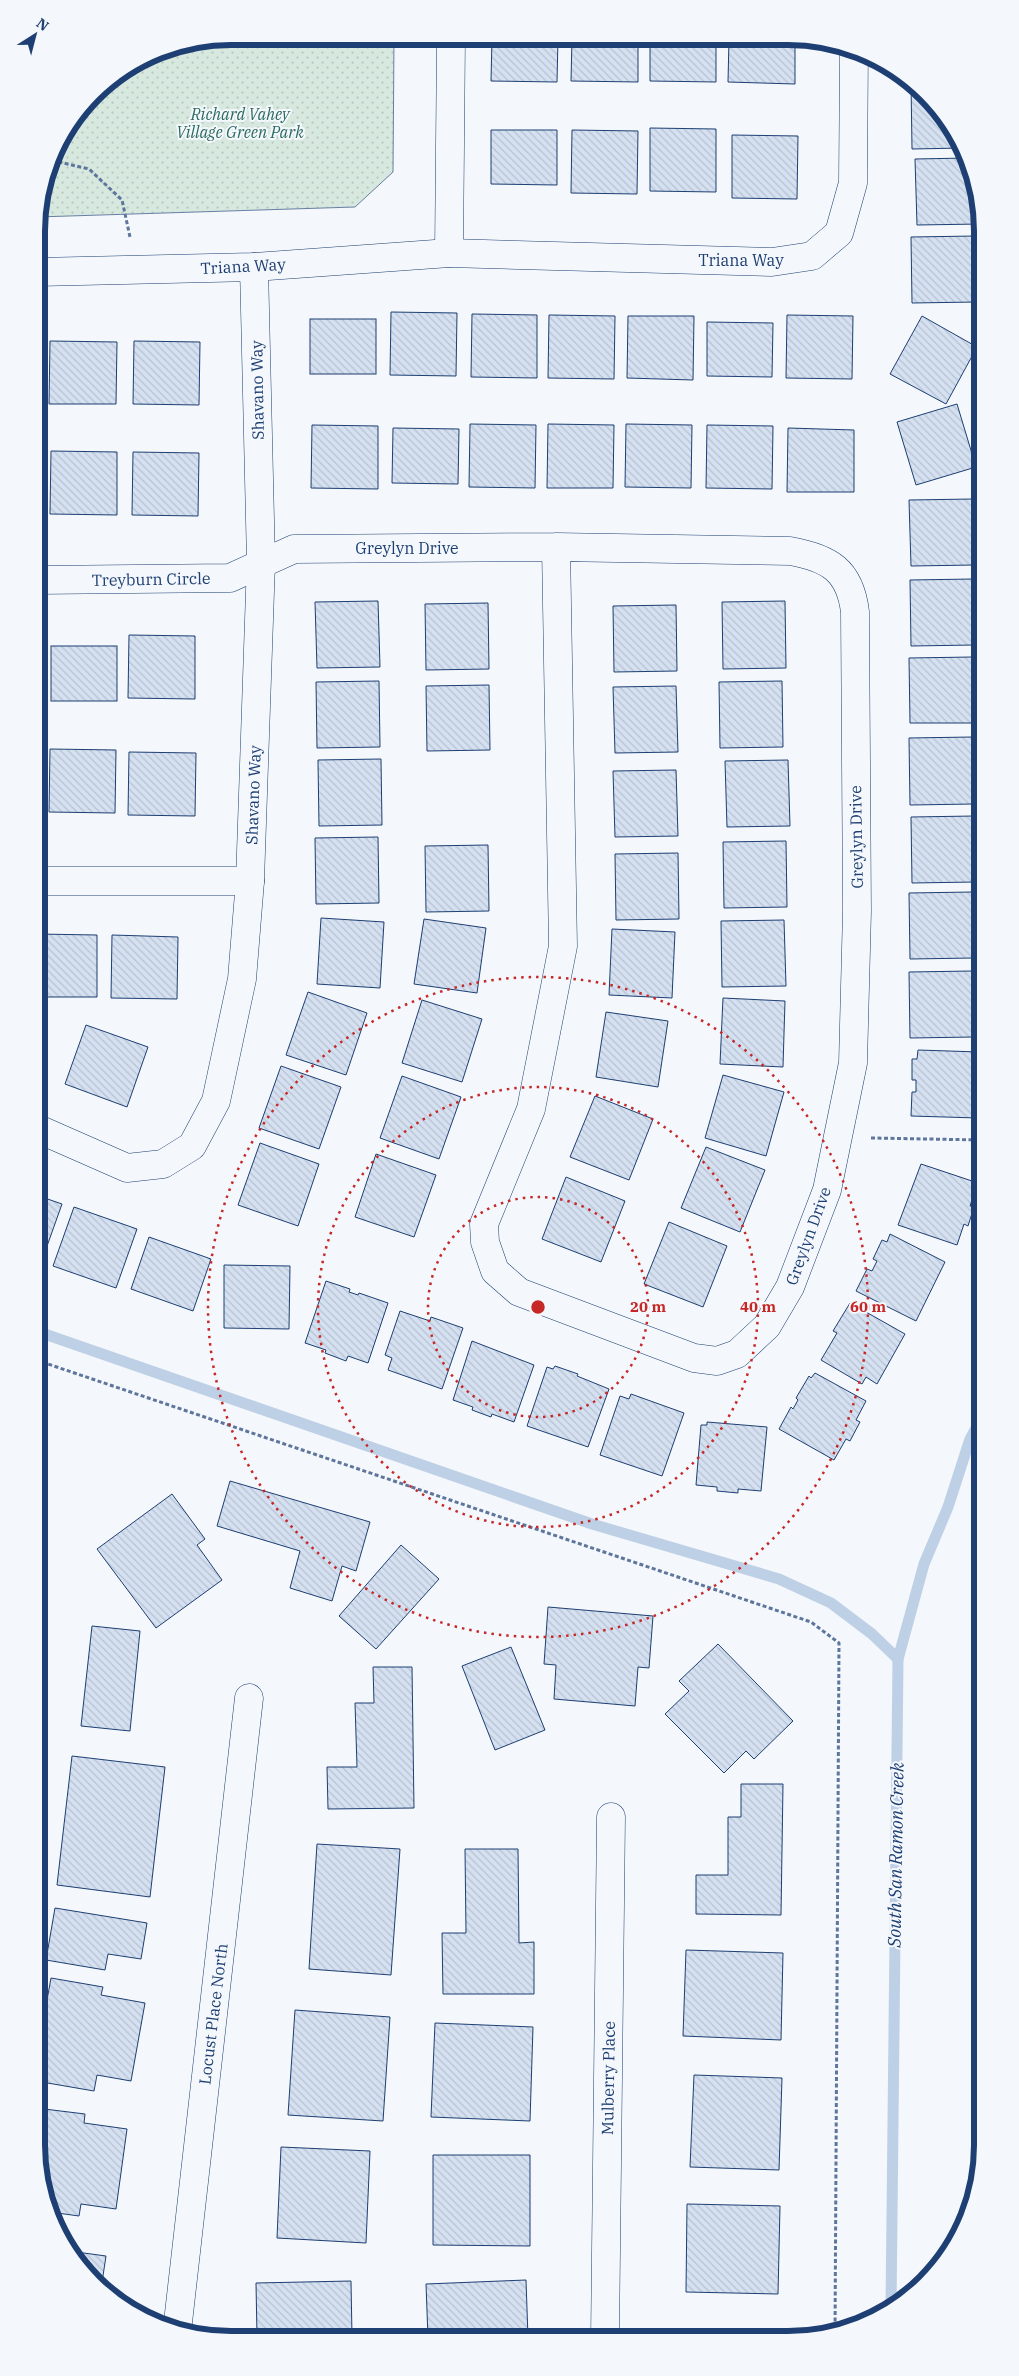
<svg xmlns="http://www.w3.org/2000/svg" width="1019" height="2376" font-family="'IBM Plex Serif',serif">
	<defs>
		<pattern id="grass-dots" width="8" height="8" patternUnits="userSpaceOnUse" patternTransform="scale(1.25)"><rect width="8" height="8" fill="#d7e8df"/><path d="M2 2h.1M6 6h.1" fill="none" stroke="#b8c8c3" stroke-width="1.8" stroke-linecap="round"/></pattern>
		<pattern id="building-back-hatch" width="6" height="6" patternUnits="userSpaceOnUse" patternTransform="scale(1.25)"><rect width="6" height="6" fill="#d5e0f0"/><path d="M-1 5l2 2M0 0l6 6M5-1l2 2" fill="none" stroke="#b6c1d1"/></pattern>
	</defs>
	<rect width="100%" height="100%" fill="#f4f7fb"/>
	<polygon fill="url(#grass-dots)" stroke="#687fa3" points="231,36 394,37 393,172 355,207 37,217 56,145 102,85 157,51"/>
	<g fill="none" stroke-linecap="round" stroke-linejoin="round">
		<g stroke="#bed0e5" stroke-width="11">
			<polyline points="36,1331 592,1524 779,1579 831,1603 872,1634 898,1659"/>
			<polyline points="891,2309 898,1659 924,1564 948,1507 970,1439 983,1415"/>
		</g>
	</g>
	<g fill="url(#building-back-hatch)" stroke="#1d3f73">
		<polygon points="492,38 558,38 557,82 491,81"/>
		<polygon points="572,38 638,39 638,82 571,81"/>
		<polygon points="650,39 716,39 716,82 650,81"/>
		<polygon points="729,39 795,40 795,84 728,82"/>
		<polygon points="911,82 917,85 957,133 963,148 912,149"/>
		<polygon points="650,128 716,129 716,192 650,191"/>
		<polygon points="491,130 557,130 557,185 491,184"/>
		<polygon points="572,130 638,131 637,194 571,193"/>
		<polygon points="732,135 798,136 797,199 732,198"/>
		<polygon points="967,158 976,181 980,224 917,225 915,159"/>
		<polygon points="975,236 976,302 912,303 911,237"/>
		<polygon points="391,312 457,313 456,376 390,375"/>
		<polygon points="472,314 537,315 537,378 471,377"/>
		<polygon points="549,315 615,316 614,379 548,378"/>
		<polygon points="787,315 853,316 852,379 786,378"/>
		<polygon points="628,316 694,316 693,380 627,378"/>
		<polygon points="922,316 977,347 946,404 890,374"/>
		<rect x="310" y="319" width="66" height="55"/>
		<polygon points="707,322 773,323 772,377 707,376"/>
		<polygon points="50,341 117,342 116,404 49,404"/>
		<polygon points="134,341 200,342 199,405 133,404"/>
		<polygon points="957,404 976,467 916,485 897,422"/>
		<polygon points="470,424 536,425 535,488 469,487"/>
		<polygon points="548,424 614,425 613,488 547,488"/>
		<polygon points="626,424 692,425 691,488 625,487"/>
		<polygon points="312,425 378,426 378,489 311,488"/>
		<polygon points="707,425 773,426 772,489 706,488"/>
		<polygon points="393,428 459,429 458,484 392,483"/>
		<polygon points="788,428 854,430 854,492 787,492"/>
		<polygon points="51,451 117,452 117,515 50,514"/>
		<polygon points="133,452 199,453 198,516 132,515"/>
		<polygon points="37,453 41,453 40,516 37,516"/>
		<polygon points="973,499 974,565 911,566 909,500"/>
		<polygon points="973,579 974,645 911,646 910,580"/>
		<polygon points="378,601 380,667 317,668 315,602"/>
		<polygon points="785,601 786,668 723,669 722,602"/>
		<polygon points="488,603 489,669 426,670 425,604"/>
		<polygon points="676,605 677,671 614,672 613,606"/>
		<polygon points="129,635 195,636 195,699 128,698"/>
		<rect x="51" y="646" width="66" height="55"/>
		<polygon points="972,657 973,723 910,723 909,658"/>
		<polygon points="379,681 380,747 317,748 316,682"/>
		<polygon points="782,681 783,747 720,748 719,682"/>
		<polygon points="489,685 490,750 427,751 426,686"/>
		<polygon points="676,686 678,752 615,753 613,687"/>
		<polygon points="972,737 973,804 910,805 909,738"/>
		<polygon points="50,749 116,750 115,813 49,812"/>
		<polygon points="129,752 196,753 195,816 128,815"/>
		<polygon points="381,759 382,825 319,826 318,760"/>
		<polygon points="788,760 790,826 727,827 725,761"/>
		<polygon points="676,770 678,836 615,837 613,771"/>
		<polygon points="974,816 975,882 912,883 911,817"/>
		<polygon points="378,837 379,903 316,904 315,838"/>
		<polygon points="786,841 787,907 724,908 723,842"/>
		<polygon points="488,845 489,911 426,912 425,846"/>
		<polygon points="678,853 679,919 616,920 615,854"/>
		<polygon points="972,892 973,958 910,959 909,893"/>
		<polygon points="321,918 384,922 380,988 317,984"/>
		<polygon points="424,919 486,928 477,993 414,984"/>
		<polygon points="784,920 786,986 722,987 721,921"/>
		<polygon points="612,929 675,932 672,998 609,995"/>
		<polygon points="37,934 97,935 97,997 37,997"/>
		<polygon points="112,935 178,937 177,999 111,998"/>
		<polygon points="972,971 973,1037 910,1038 909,972"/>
		<polygon points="308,992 367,1013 346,1075 286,1055"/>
		<polygon points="723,998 785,1001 783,1067 720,1064"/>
		<polygon points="422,1000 482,1019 462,1082 402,1063"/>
		<polygon points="606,1012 668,1021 658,1087 596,1077"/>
		<polygon points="86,1025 148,1047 127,1107 65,1084"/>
		<polygon points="918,1050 979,1052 978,1118 911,1116 912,1092 916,1092 916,1080 912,1080 912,1059 917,1059"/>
		<polygon points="281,1066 341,1087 319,1149 259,1128"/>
		<polygon points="723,1075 784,1092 766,1156 705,1138"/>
		<polygon points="402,1076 461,1097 439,1159 380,1138"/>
		<polygon points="595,1096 653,1119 629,1180 570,1157"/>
		<polygon points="260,1143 319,1164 298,1226 238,1205"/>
		<polygon points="706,1147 765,1170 740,1232 681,1208"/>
		<polygon points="376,1154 436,1175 414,1237 355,1217"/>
		<polygon points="921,1164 978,1183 970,1206 974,1207 968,1226 964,1224 957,1245 898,1225"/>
		<polygon points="566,1177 625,1201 601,1262 542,1239"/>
		<polygon points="36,1195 62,1204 41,1263 36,1262"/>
		<polygon points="74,1207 137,1229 116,1288 53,1266"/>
		<polygon points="669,1222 727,1246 703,1307 644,1284"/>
		<polygon points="890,1234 945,1262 916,1321 856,1291 867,1269 872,1271 877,1261 873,1259 882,1240 887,1242"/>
		<polygon points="149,1237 211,1259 193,1311 131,1289"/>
		<polygon points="224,1265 290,1266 289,1329 224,1328"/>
		<polygon points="326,1281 350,1289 349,1292 358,1295 359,1293 388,1303 368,1363 348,1356 346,1361 325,1353 326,1350 305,1343"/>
		<polygon points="850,1303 905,1334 877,1384 866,1377 862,1384 821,1360 837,1333 833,1331"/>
		<polygon points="400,1311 430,1321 431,1317 463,1328 442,1389 388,1370 392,1358 385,1355"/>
		<polygon points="472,1341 534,1365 514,1422 492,1414 491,1417 472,1410 473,1407 453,1400"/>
		<polygon points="555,1366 578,1374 577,1376 609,1389 588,1447 527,1426 547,1367 553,1369"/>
		<polygon points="815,1373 866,1401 856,1420 860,1422 850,1441 846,1439 834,1460 779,1429 791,1407 793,1409 798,1400 796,1398 809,1376 811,1378"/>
		<polygon points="631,1394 684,1413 662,1476 600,1455 620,1396 629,1399"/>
		<polygon points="707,1422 767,1427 761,1491 738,1489 738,1493 717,1491 717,1487 696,1485 701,1425 707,1425"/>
		<polygon points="230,1481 370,1522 356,1571 342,1566 332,1601 290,1588 300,1551 217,1526"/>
		<polygon points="172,1494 205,1539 197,1545 222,1580 156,1628 97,1549"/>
		<polygon points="401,1545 439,1579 376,1649 339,1616"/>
		<polygon points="548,1607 653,1616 649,1668 638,1667 635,1706 554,1699 556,1665 544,1664"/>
		<polygon points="92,1626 140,1631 130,1731 81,1726"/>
		<polygon points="718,1644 793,1721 754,1759 746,1751 724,1773 665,1714 689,1691 679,1681"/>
		<polygon points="511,1647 545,1730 495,1750 462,1666"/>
		<polygon points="373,1667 412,1667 414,1808 328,1809 327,1767 357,1767 355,1703 374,1703"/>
		<polygon points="72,1756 165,1767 150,1897 57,1885"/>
		<polygon points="741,1784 783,1784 781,1915 696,1914 696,1875 728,1875 728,1817 741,1817"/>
		<polygon points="317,1844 400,1849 391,1975 309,1969"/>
		<polygon points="465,1849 518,1849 519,1943 534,1942 534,1994 443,1994 442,1933 466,1933"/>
		<polygon points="55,1908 147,1923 141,1959 108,1954 105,1970 46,1960"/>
		<polygon points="686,1950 783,1953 781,2040 683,2036"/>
		<polygon points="51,1978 103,1987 101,1995 145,2003 131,2081 97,2075 94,2091 36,2081 36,2061"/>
		<polygon points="295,2010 390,2017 383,2121 288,2115"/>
		<polygon points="435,2023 533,2027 530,2121 431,2117"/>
		<polygon points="694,2075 782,2078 779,2170 690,2167"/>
		<polygon points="36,2108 85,2114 84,2123 127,2129 116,2209 81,2204 79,2216 50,2212 43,2195 36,2145"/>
		<polygon points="281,2147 370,2151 366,2243 277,2238"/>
		<polygon points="433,2155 530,2155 530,2246 433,2245"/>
		<polygon points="687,2204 780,2206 778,2294 686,2292"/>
		<polygon points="69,2251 106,2256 101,2289 93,2283"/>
		<polygon points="526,2280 528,2338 428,2338 426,2284"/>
		<polygon points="351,2281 352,2337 257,2336 256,2283"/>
	</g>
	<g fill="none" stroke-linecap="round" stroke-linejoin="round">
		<defs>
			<g id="street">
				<polyline points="449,253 451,38"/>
				<polyline points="37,272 254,267 449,253 772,262 812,256 839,233 853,183 854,49"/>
				<path d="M37,580l193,-2 64,-29 262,-2 234,4c39,7 60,19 65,61l2,299 -4,152 -26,127 -37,97 -23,39 -30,28 -20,7 -23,-3 -175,-66 -24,-21 -10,-29 -1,-18 47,-115 32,-163 -7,-399"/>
				<polyline points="37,881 250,881"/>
				<polyline points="36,1128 127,1168 163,1164 192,1146 216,1101 242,979 250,881 261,562 254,267"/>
				<polyline points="177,2331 249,1698"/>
				<polyline points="605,2339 611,1817"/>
			</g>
		</defs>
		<use href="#street" stroke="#1d3f73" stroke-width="29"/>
		<g stroke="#5e769c" stroke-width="3" stroke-dasharray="4 2.5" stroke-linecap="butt">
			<polyline points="53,158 59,162 89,169 122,200 130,237"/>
			<polyline points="871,1138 983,1140"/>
			<polyline points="36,1360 811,1622 839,1643 835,2334"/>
		</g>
		<use href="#street" stroke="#f4f7fb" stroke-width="28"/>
	</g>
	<g fill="none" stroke="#c62828" stroke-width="2.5" stroke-dasharray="2.5 5">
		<circle cx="538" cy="1307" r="110"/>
		<circle cx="538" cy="1307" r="220"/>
		<circle cx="538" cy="1307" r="330"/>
	</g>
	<g text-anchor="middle" stroke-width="4" stroke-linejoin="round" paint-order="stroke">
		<g font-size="16" font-style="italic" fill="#2c6c60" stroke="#f4f7fb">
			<text x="240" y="120">Richard Vahey<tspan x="240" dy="18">Village Green Park</tspan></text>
		</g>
		<g font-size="16" fill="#1d3f73" stroke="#f4f7fb">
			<text x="741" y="266">Triana Way</text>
			<text transform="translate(243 266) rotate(-3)" y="6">Triana Way</text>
			<text transform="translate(257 390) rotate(-91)" y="6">Shavano Way</text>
			<text x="407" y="554">Greylyn Drive</text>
			<text transform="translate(151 579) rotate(-1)" y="6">Treyburn Circle</text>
			<text transform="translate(253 795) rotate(-88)" y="6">Shavano Way</text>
			<text transform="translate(856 837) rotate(-91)" y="6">Greylyn Drive</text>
			<text transform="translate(808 1236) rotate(-70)" y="6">Greylyn Drive</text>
			<text transform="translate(213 2014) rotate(-83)" y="6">Locust Place North</text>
			<text transform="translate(608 2078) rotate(-89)" y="6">Mulberry Place</text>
		</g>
		<g font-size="18" font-style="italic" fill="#1d3f73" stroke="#f4f7fb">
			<text transform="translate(896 1855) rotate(-89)" y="6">South San Ramon Creek</text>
		</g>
	</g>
	<path d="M0 0H1019V2376H0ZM231 45H788A186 186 0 0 1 974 231V2145A186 186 0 0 1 788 2331H231A186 186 0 0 1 45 2145V231A186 186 0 0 1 231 45Z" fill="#f4f7fb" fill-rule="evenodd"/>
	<path fill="none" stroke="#1d3f73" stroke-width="6" d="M231 45H788A186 186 0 0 1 974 231V2145A186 186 0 0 1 788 2331H231A186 186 0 0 1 45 2145V231A186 186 0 0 1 231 45Z"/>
	<circle cx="538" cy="1307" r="8" fill="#c62828" stroke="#f4f7fb" stroke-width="2.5"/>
	<g font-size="15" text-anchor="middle" font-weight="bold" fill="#c62828" stroke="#f4f7fb" stroke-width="4" stroke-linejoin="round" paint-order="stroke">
		<text x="648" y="1312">20 m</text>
		<text x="758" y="1312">40 m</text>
		<text x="868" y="1312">60 m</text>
	</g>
	<g transform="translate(35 35) rotate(36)" stroke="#f4f7fb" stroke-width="4" paint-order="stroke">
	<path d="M0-4L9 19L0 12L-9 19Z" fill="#1d3f73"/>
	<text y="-8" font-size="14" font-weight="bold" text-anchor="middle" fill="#1d3f73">N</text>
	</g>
</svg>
